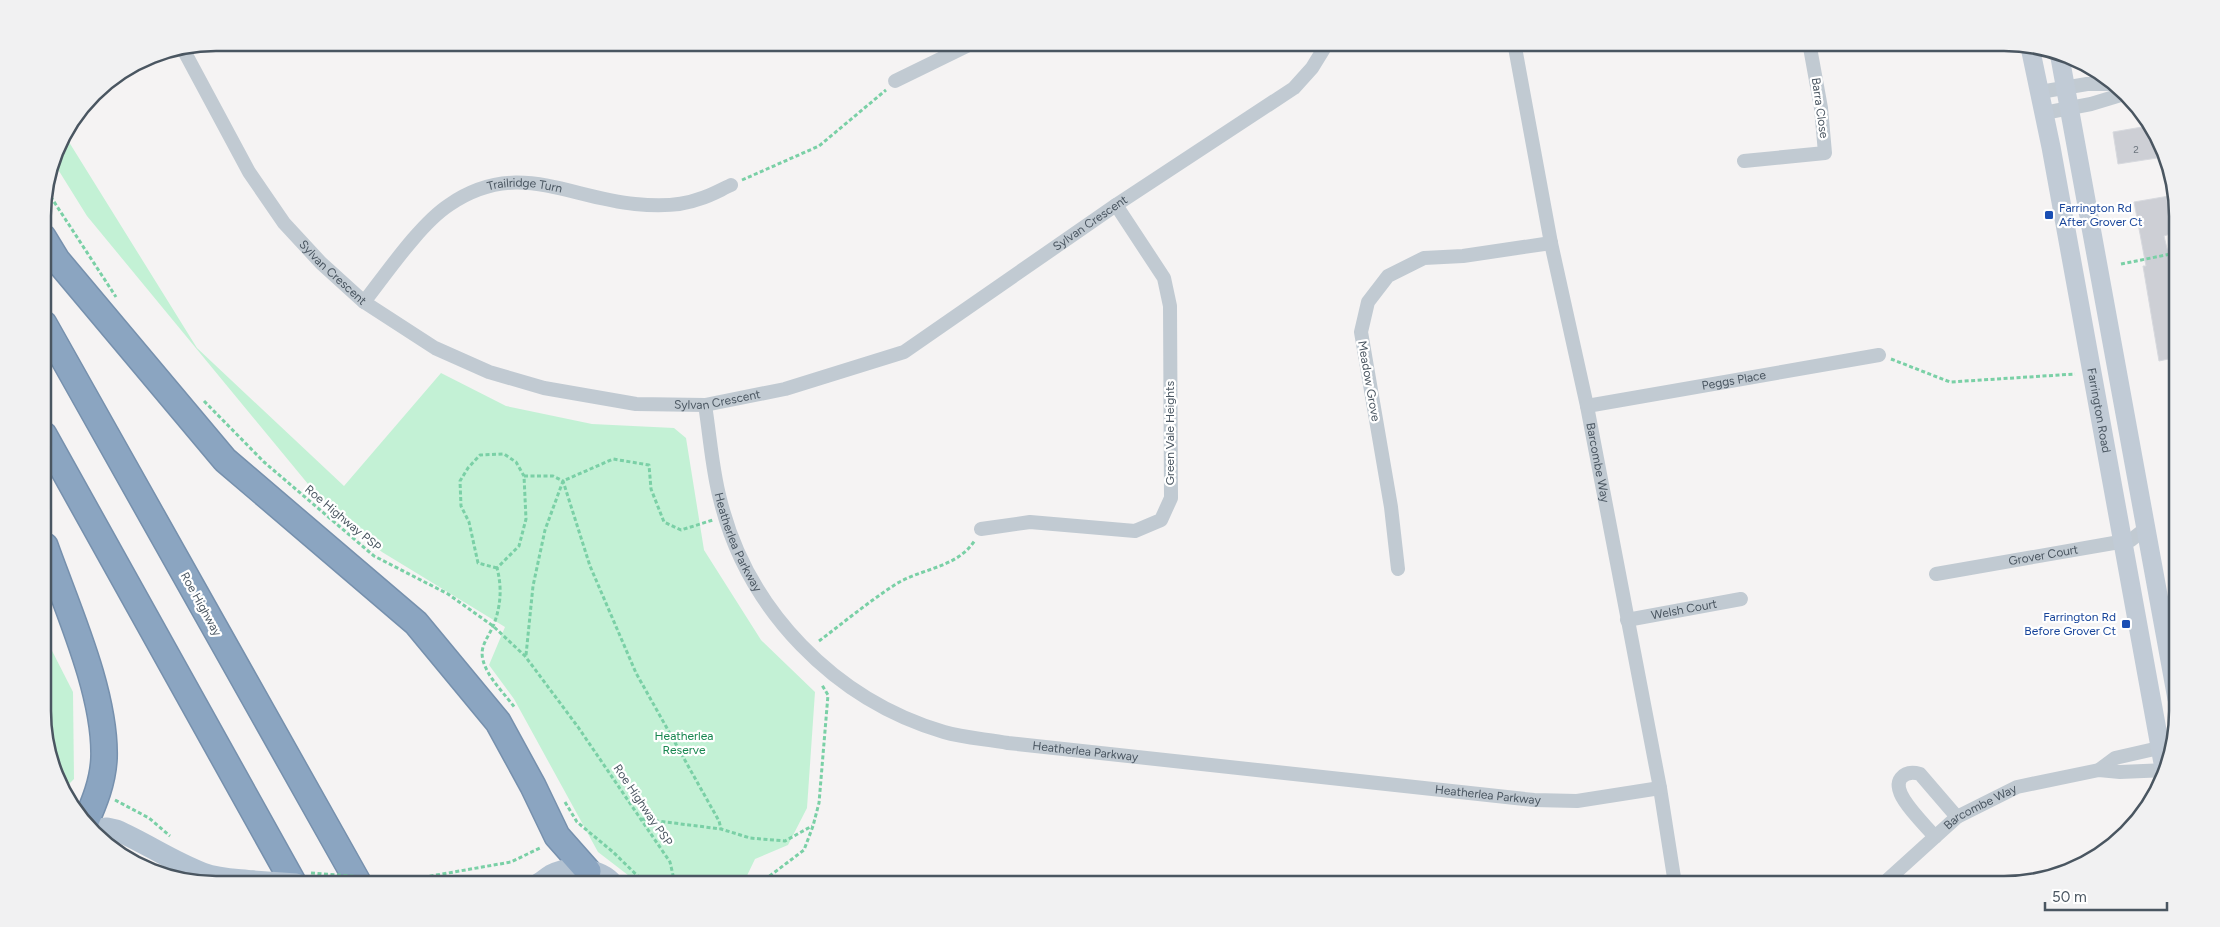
<svg xmlns="http://www.w3.org/2000/svg" width="2220" height="927" font-family="Figtree,sans-serif">
	<rect width="100%" height="100%" fill="#f5f3f3"/>
	<g fill="#c3f1d5">
		<polygon points="64,134 197,348 344,486 441,373 506,406 592,424 674,428 686,438 704,550 761,640 815,692 807,808 788,845 755,859 743,884 655,884 637,882 598,852 514,699 489,665 505,627 382,552 327,507 87,216 54,163 61,139"/>
		<polygon points="45,637 73,692 74,779 66,787 46,744"/>
	</g>
	<g fill="#cdcfd5" stroke="#d7d9de">
		<polygon points="2148,126 2154,141 2157,158 2118,164 2113,132"/>
		<polygon points="2169,196 2176,232 2164,236 2170,261 2176,260 2176,344 2171,345 2173,358 2159,361 2143,266 2146,266 2134,202"/>
	</g>
	<g fill="none" stroke-linecap="round" stroke-linejoin="round">
		<defs>
			<g id="motorway">
				<polyline points="43,237 57,260 225,460 416,623 498,722 533,786 557,836 588,871"/>
				<polyline points="44,324 359,884"/>
				<polyline points="44,435 294,884"/>
				<path d="M45,546c22,62 61,147 59,212 -1,24 -10,45 -19,66"/>
			</g>
		</defs>
		<use href="#motorway" stroke="#7690ad" stroke-width="28"/>
		<g stroke="#7ad0a6" stroke-width="3" stroke-dasharray="4 2.5" stroke-linecap="butt">
			<polyline points="742,180 819,146 886,90"/>
			<polyline points="47,191 116,297"/>
			<polyline points="2121,264 2176,253"/>
			<polyline points="1891,359 1950,382 2075,374"/>
			<polyline points="204,401 264,462 374,556 448,594 493,626 525,656 578,727 670,862 675,884"/>
			<polyline points="524,476 553,476 563,481 590,566 636,673 719,821 721,829"/>
			<path d="M497,568l-19,-5 -9,-41 -8,-16 -1,-25 8,-13 12,-13 24,-1 12,8 8,14 2,43 -7,27 -22,22c5,19 4,37 -3,56 -5,13 -15,22 -11,36 4,17 22,34 32,48"/>
			<path d="M819,641c24,-18 48,-38 74,-55 26,-18 64,-17 82,-46"/>
			<polyline points="526,655 533,586 545,530 563,481 613,459 649,465 651,489 664,522 681,530 713,520"/>
			<polyline points="115,800 149,818 170,836"/>
			<polyline points="565,802 577,822 613,852 646,884"/>
			<polyline points="642,819 721,829 750,838 785,841 812,826"/>
			<polyline points="391,879 408,880 511,862 542,847"/>
			<polyline points="759,884 804,850 813,826 819,803 828,695 822,685"/>
		</g>
		<g stroke="#c1cad2" stroke-width="14">
			<path id="s1" d="M1514,42l37,201 36,163 73,382 15,96"/>
			<path id="s2" d="M183,49l66,123 35,51 37,40 43,39 71,46 54,24 55,16 92,16 69,1 80,-16 119,-37 212,-147 178,-117 18,-20 16,-26"/>
			<polyline points="895,81 975,42"/>
			<polyline points="2040,92 2087,84 2113,84"/>
			<polyline points="2044,113 2091,104 2124,94"/>
			<polyline points="1744,161 1825,153 1821,108 1809,42"/>
			<path id="s3" d="M364,302c22,-28 56,-78 85,-97 67,-46 117,-8 186,-1 20,2 46,2 64,-5 11,-3 21,-9 32,-14"/>
			<path id="s4" d="M705,405c5,31 7,64 15,94 27,111 115,201 224,233 20,6 43,7 64,11l526,57 43,1 83,-13"/>
			<path id="s5" d="M1587,406l292,-51"/>
			<polyline points="981,529 1030,522 1135,531 1161,520 1171,498 1170,306 1164,278 1116,205"/>
			<polyline points="1398,569 1391,507 1361,332 1368,302 1388,276 1424,258 1463,256 1551,243"/>
			<path id="s6" d="M1936,574l195,-34 14,-11"/>
			<path id="s7" d="M1627,620l114,-21"/>
			<polyline points="2099,770 2115,758 2172,745"/>
			<path d="M1935,837c-9,-12 -46,-44 -34,-59 5,-6 12,-6 19,-4l37,43"/>
			<path id="s8" d="M1883,884l74,-67 60,-30 82,-17 21,2 47,-2"/>
		</g>
		<g stroke="#c1cbd6" stroke-width="19">
			<path id="s9" d="M2030,47l21,100 114,627"/>
			<polyline points="2059,52 2177,699"/>
		</g>
		<g stroke="#b3c2d1" stroke-width="21">
			<path d="M92,830l15,-2 9,2c30,13 57,32 87,43 16,6 33,6 50,8"/>
			<path d="M538,884c4,-2 8,-6 13,-9 18,-10 49,-7 62,9"/>
		</g>
		<use href="#motorway" stroke="#8ba5c1" stroke-width="25"/>
		<polyline stroke="#7ad0a6" stroke-width="3" stroke-dasharray="4 2.5" stroke-linecap="butt" points="311,873 391,879"/>
		<polyline stroke="#b3c2d1" stroke-width="21" points="253,881 296,884"/>
	</g>
	<g fill="#1a4fb4" stroke="#fff" stroke-width="2">
		<rect x="2044" y="210" width="10" height="10" rx="2.5"/>
		<rect x="2121" y="619" width="10" height="10" rx="2.5"/>
	</g>
	<g text-anchor="middle" stroke-width="4.5" stroke-linejoin="round" paint-order="stroke">
		<g font-size="10" fill="#6b747e">
			<text x="2136" y="153">2</text>
		</g>
		<g font-size="12" fill="#4a5661" stroke="#fff">
			<text transform="translate(1820 108) rotate(82)" y="4">Barra Close</text>
			<text dy="4" stroke="none"><textPath href="#s3" startOffset="210">Trailridge Turn</textPath></text>
			<text dy="4" stroke="none"><textPath href="#s2" startOffset="1110">Sylvan Crescent</textPath></text>
			<text dy="4" stroke="none"><textPath href="#s2" startOffset="271">Sylvan Crescent</textPath></text>
			<text dy="4" stroke="none"><textPath href="#s5" startOffset="149">Peggs Place</textPath></text>
			<text transform="translate(1369 381) rotate(80)" y="4">Meadow Grove</text>
			<text dy="4" stroke="none"><textPath href="#s2" startOffset="690">Sylvan Crescent</textPath></text>
			<text dy="4" stroke="none"><textPath href="#s9" startOffset="370">Farrington Road</textPath></text>
			<text transform="translate(1170 433) rotate(-90)" y="4">Green Vale Heights</text>
			<text dy="4" stroke="none"><textPath href="#s1" startOffset="429">Barcombe Way</textPath></text>
			<text transform="translate(343 518) rotate(40)" y="4">Roe Highway PSP</text>
			<text dy="4" stroke="none"><textPath href="#s4" startOffset="142">Heatherlea Parkway</textPath></text>
			<text dy="4" stroke="none"><textPath href="#s6" startOffset="109">Grover Court</textPath></text>
			<text transform="translate(201 604) rotate(61)" y="4">Roe Highway</text>
			<text dy="4" stroke="none"><textPath href="#s7" startOffset="58">Welsh Court</textPath></text>
			<text dy="4" stroke="none"><textPath href="#s4" startOffset="576">Heatherlea Parkway</textPath></text>
			<text dy="4" stroke="none"><textPath href="#s4" startOffset="981">Heatherlea Parkway</textPath></text>
			<text transform="translate(643 805) rotate(56)" y="4">Roe Highway PSP</text>
			<text dy="4" stroke="none"><textPath href="#s8" startOffset="125">Barcombe Way</textPath></text>
		</g>
		<g font-size="12" fill="#164399" stroke="#fff" text-anchor="start">
			<text x="2059" y="212">Farrington Rd<tspan x="2059" dy="14">After Grover Ct</tspan></text>
			<text x="2116" y="621" text-anchor="end">Farrington Rd<tspan x="2116" dy="14">Before Grover Ct</tspan></text>
		</g>
		<g font-size="12" fill="#17864f" stroke="#fff">
			<text x="684" y="740">Heatherlea<tspan x="684" dy="14">Reserve</tspan></text>
		</g>
	</g>
	<path d="M0 0H2220V927H0ZM216 51H2004A165 165 0 0 1 2169 216V711A165 165 0 0 1 2004 876H216A165 165 0 0 1 51 711V216A165 165 0 0 1 216 51Z" fill="#f1f1f2" fill-rule="evenodd"/>
	<path fill="none" stroke="#4a5661" stroke-width="2.5" d="M216 51H2004A165 165 0 0 1 2169 216V711A165 165 0 0 1 2004 876H216A165 165 0 0 1 51 711V216A165 165 0 0 1 216 51Z"/>
	<path d="M2045 902v8h122v-8" fill="none" stroke="#4a5661" stroke-width="2.5"/>
	<text x="2052" y="902" font-size="15" fill="#4a5661" stroke="#ffffff" stroke-width="4" paint-order="stroke">50 m</text>
</svg>
